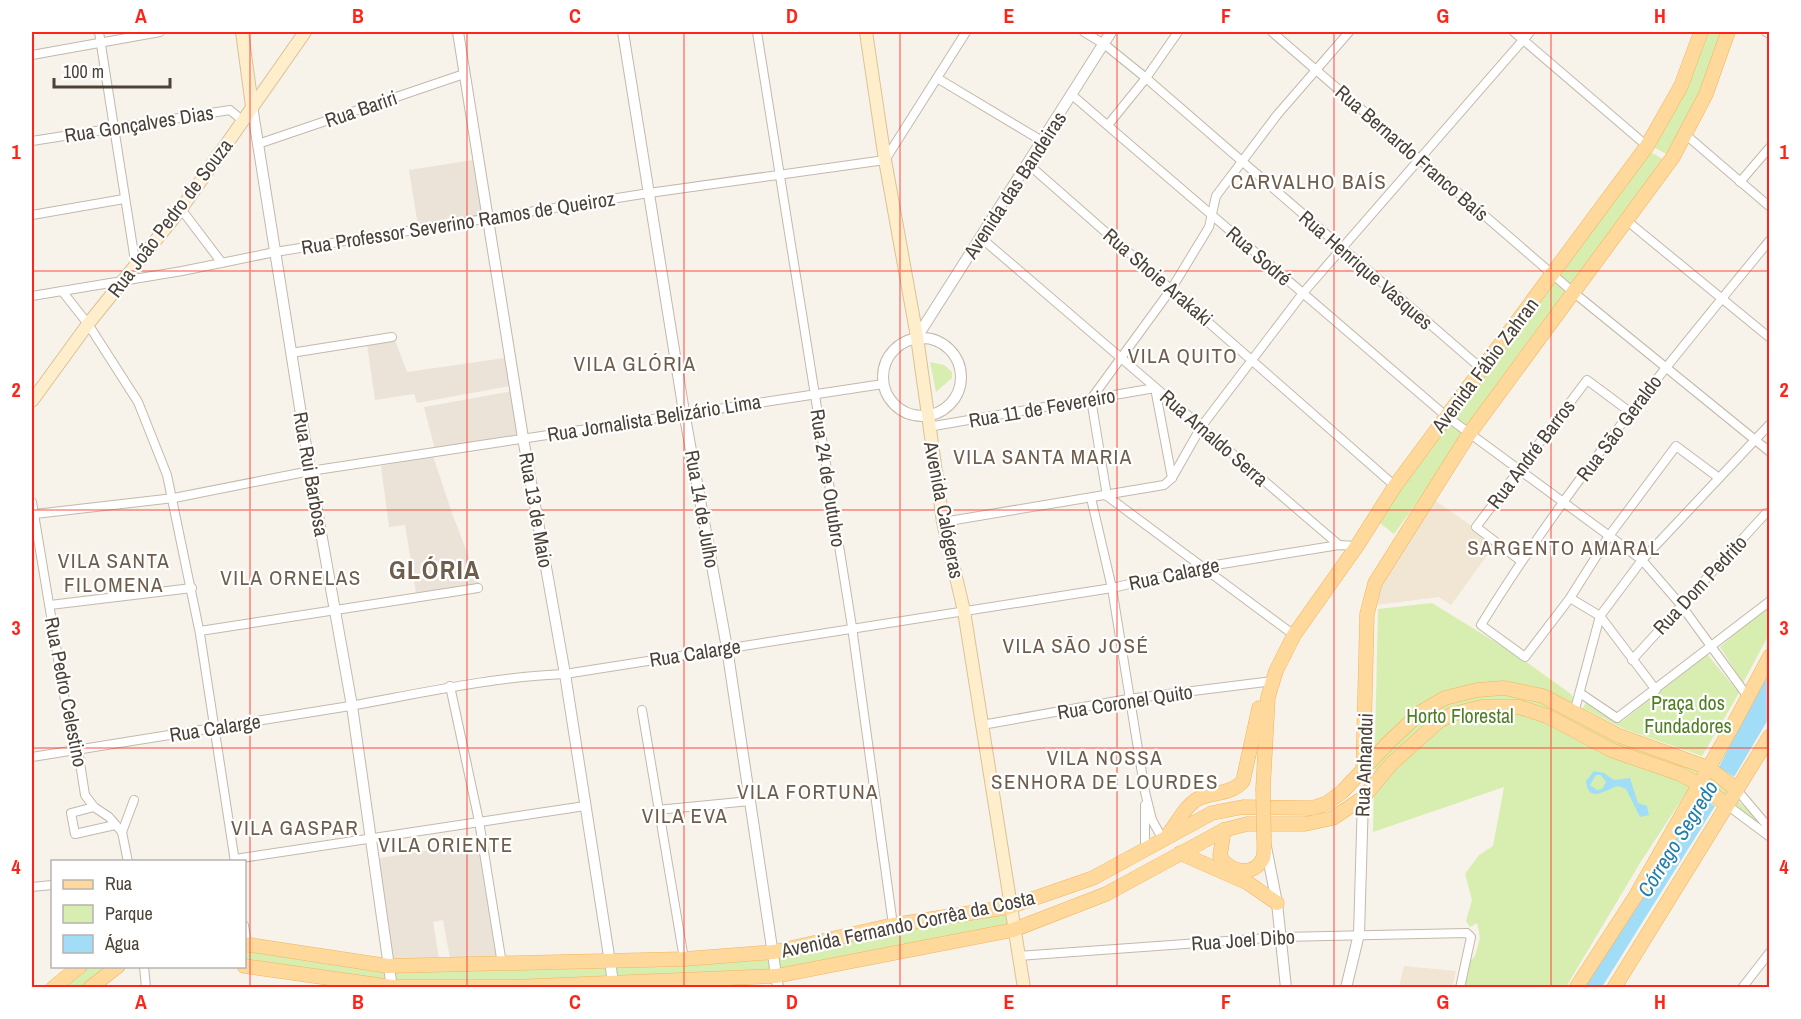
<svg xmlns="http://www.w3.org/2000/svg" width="1801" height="1019" font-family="'Archivo Narrow',sans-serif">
	<rect width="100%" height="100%" fill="#f7f2ea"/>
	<g fill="#ebe3d8">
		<polygon points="473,160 482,216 418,226 409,170"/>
		<polygon points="395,340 407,372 505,358 510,386 417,403 414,394 375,400 367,344"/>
		<polygon points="513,391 517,435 435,449 424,407"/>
		<polygon points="433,456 453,516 479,583 416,593 405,525 389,527 381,466"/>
		<polygon points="481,842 498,964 451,964 443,920 433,922 440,964 388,966 374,859"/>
	</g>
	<g fill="#f1e5d3">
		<polygon points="1433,499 1496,543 1451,605 1439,597 1376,605 1382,585"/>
		<polygon points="1404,966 1456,971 1452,987 1399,987"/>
	</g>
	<g fill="#d8eeb0">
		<polygon points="1704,32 1726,32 1723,44 1670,156 1650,145"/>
		<polygon points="1649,151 1666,161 1394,534 1376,520"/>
		<polygon points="930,362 944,365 952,372 952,378 936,392"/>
		<polygon points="1432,603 1518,656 1571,694 1580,709 1621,730 1707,761 1640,863 1566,987 1464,987 1470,961 1475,956 1480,938 1477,923 1470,927 1466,921 1472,900 1465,874 1479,855 1493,846 1504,787 1373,832 1378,609"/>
		<polygon points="1769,604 1769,634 1743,683 1720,647"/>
		<polygon points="1707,654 1739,693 1702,756 1624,729 1583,708 1586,702 1621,722"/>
		<polygon points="1709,776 1764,824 1761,828 1711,785"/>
		<polygon points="1009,907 1013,930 776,976 421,987 245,966 244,944 351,962 752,955"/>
		<polygon points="80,967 118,967 90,987 53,988"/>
	</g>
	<g fill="#a2ddf8" fill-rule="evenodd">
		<polygon points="1769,669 1769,718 1734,777 1719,767"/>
		<path d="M1594,771l10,2 10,7 16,-2 8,25 9,3 2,9 -9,2 -14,-28 -8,-3c-13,4 -30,18 -32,-5zM1596,775h5l5,7 -4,7 -5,1 -7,-5z"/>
		<polygon points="1699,796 1715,806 1602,987 1579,988"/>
	</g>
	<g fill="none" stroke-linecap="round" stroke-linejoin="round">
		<defs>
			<g id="minor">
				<polyline points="99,32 136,267"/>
				<polyline points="757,32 852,627 893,925"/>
				<polyline points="1084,32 1104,44 1146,78 1483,370"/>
				<polyline points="1272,32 1573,292 1770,452"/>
				<polyline points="1514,32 1647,146"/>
				<polyline points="1766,32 1770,34"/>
				<polyline points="32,55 160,32"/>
				<polyline points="937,78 1042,141"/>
				<polyline points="1072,95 1446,416 1642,560 1681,605 1748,697"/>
				<polyline points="1108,125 1146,78 1178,32"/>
				<polyline points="1686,135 1770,207"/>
				<polyline points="32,141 230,110 242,120"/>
				<polyline points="258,144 464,74"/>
				<polyline points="1028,164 1395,486"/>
				<polyline points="1740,182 1770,147"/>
				<polyline points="181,209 222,263"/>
				<polyline points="32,215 124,199"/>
				<polyline points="1626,220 1770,338"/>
				<polyline points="980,237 1339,545"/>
				<polyline points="62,291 88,324 138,402 167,475 200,634 235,862"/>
				<polyline points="32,296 182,271 275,252 649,193 885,160 966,32"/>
				<polyline points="291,353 392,337"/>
				<polyline points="928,427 1155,388 1172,478"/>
				<path d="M1719,478l-43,-32 -67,90 -39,62 -45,59 -44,-32c84,-137 187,-261 289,-385"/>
				<polyline points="1107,496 1091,399 1172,288 1209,227 1216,196 1277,115 1349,32"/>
				<polyline points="1107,496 1294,635"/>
				<polyline points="1091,498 1112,588 1145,792 1152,820 1162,838"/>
				<polyline points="32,502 65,700 78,750 85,795 94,807 109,817 122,832 128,862"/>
				<polyline points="35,514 174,498 310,471 883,384"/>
				<polyline points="943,522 1164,485 1172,478 1201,427 1303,293 1530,32"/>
				<polyline points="1521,561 1476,527 1587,380 1630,412"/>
				<polyline points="1570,598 1600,616 1656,690"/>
				<polyline points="50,605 192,588"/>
				<polyline points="200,631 478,588"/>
				<polyline points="1632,660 1766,513 1770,515"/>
				<polyline points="450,686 479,821 502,964"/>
				<polyline points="1580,693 1617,718 1770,601"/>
				<polyline points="642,710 684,959"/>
				<polyline points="1574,713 1600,616 1642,560 1770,424"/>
				<polyline points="982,725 1128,699 1273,681"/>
				<path d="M32,757c106,-16 212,-33 318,-51 72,-13 142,-29 215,-32l547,-86 91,-21 136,-22 18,1"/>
				<polyline points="1737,790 1770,829"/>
				<polyline points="1145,805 1145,848"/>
				<polyline points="1727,805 1770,837"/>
				<polyline points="94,807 71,813 75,834 115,825"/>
				<polyline points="657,810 750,801"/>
				<polyline points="122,832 134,800"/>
				<polyline points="235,859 585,806"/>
				<polyline points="32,887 52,885"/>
				<polyline points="244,925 247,944"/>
				<polyline points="1018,956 1281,937 1467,933 1471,937 1460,988"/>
				<polyline points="144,966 146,988"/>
				<polyline points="1742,988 1770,952"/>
			</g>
			<g id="tertiary">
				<polyline points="458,32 523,438 565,674 614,988"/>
				<polyline points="623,32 684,412 727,648 778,988"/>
				<polyline points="252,106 310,471 352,706 392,988"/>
				<polyline points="917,337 1111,32"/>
				<circle cx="922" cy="377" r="39"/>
				<polyline points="1266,847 1277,903 1286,988"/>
				<polyline points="1346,988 1359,934 1363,798"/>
			</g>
			<g id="secondary">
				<polyline points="242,32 252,106"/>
				<polyline points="866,32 885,160 917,337 943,522 964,611 1024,988"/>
				<polyline points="32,401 88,324 181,209 305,32"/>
			</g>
			<g id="primary">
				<polyline points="1363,774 1367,614 1375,583 1469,434 1673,157 1706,94 1728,32"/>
				<polyline points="1263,789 1268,697 1276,671 1294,635 1357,546 1395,486 1647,146 1681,86 1701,32"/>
				<path d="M1224,830l-4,26c8,16 34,22 43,2 2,-6 1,-14 1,-20"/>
				<path d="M1169,833c9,-11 18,-30 31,-35 15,-6 32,-4 43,-17l16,-73"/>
				<polyline points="1180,853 1248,883 1277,903"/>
				<polyline points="244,944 388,966 684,959 774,952 893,925 1009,907 1093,878 1212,813 1243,807 1312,808 1327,803 1342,792 1389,742 1421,712 1445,698 1477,690 1504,688 1543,696 1617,735 1709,768 1737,790"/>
				<polyline points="244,966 392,987 512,987 776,976 1013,930 1106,894 1224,830 1247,824 1305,824 1333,818 1363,798 1391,764 1439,721 1453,714 1481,707 1519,707 1547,716 1611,750 1680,774 1704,787 1727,805"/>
				<polyline points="53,988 80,966"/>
				<polyline points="90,988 118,966"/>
				<polyline points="1576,988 1635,897 1732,727 1770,656"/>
				<polyline points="1614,988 1770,736"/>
			</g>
		</defs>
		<use href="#minor" stroke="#c3b9ac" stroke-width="10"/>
		<use href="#tertiary" stroke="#c3b9ac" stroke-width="12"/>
		<use href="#secondary" stroke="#dbc296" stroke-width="14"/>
		<use href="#primary" stroke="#f0b65f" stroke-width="15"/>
		<use href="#minor" stroke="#fff" stroke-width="8"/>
		<use href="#tertiary" stroke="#fff" stroke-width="10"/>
		<use href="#secondary" stroke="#fec" stroke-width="12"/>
		<use href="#primary" stroke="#ffd89b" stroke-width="14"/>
		<defs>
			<polyline id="primary-bridge" points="1263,789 1264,838"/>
		</defs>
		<use href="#primary-bridge" stroke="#f0b65f" stroke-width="15" stroke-linecap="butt"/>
		<use href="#primary-bridge" stroke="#ffd89b" stroke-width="14"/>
	</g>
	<path fill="none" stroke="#ff2419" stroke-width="1.5" stroke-opacity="0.55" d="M250,32v956M467,32v956M684,32v956M900,32v956M1117,32v956M1334,32v956M1551,32v956M32,271h1738M32,510h1738M32,748h1738"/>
	<g text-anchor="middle" stroke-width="4.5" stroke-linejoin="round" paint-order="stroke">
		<g font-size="20" fill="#4c4237" stroke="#fff">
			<text transform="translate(361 109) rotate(-19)" y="7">Rua Bariri</text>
			<text transform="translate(139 124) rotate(-9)" y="7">Rua Gonçalves Dias</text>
			<text transform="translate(1412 153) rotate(41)" y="7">Rua Bernardo Franco Baís</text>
			<text transform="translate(1015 185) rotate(-57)" y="7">Avenida das Bandeiras</text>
			<text transform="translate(170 218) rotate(-53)" y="7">Rua João Pedro de Souza</text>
			<text transform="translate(458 223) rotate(-9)" y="7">Rua Professor Severino Ramos de Queiroz</text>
			<text transform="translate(1259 256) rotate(41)" y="7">Rua Sodré</text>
			<text transform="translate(1366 270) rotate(41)" y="7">Rua Henrique Vasques</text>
			<text transform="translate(1158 277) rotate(41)" y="7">Rua Shoie Arakaki</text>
			<text transform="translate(1485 365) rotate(-53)" y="7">Avenida Fábio Zahran</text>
			<text transform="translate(1042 408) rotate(-10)" y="7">Rua 11 de Fevereiro</text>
			<text transform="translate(654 418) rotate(-9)" y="7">Rua Jornalista Belizário Lima</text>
			<text transform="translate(1619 428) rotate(-53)" y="7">Rua São Geraldo</text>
			<text transform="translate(1214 438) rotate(41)" y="7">Rua Arnaldo Serra</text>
			<text transform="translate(1531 454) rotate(-53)" y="7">Rua André Barros</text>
			<text transform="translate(311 474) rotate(80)" y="7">Rua Rui Barbosa</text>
			<text transform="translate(828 478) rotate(81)" y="7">Rua 24 de Outubro</text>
			<text transform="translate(702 509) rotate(80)" y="7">Rua 14 de Julho</text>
			<text transform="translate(536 510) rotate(80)" y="7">Rua 13 de Maio</text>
			<text transform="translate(944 510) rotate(79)" y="7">Avenida Calógeras</text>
			<text transform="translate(1174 574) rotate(-12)" y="7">Rua Calarge</text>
			<text transform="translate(1700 585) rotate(-47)" y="7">Rua Dom Pedrito</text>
			<text transform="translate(695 653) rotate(-9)" y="7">Rua Calarge</text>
			<text transform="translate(66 692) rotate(79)" y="7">Rua Pedro Celestino</text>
			<text transform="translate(1125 702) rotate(-9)" y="7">Rua Coronel Quito</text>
			<text transform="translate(215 728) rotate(-9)" y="7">Rua Calarge</text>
			<text transform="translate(1364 765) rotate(-88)" y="7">Rua Anhandui</text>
			<text transform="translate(908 924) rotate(-12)" y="7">Avenida Fernando Corrêa da Costa</text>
			<text transform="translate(1243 940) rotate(-4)" y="7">Rua Joel Dibo</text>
		</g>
		<g font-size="20" fill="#4f7f22" stroke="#fff">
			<text x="1688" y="710">Praça dos<tspan x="1688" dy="23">Fundadores</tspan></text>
			<text x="1460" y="723">Horto Florestal</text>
		</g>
		<g font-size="21" letter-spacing="1.5" fill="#705e4d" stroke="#fff">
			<text x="1309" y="189">CARVALHO BAÍS</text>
			<text x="1183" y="363">VILA QUITO</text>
			<text x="635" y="371">VILA GLÓRIA</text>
			<text x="1043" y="464">VILA SANTA MARIA</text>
			<text x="1564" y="555">SARGENTO AMARAL</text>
			<text x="114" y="568">VILA SANTA<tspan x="114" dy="24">FILOMENA</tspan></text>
			<text x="291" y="585">VILA ORNELAS</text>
			<text x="1076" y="653">VILA SÃO JOSÉ</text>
			<text x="1105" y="765">VILA NOSSA<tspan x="1105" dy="24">SENHORA DE LOURDES</tspan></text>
			<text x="808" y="799">VILA FORTUNA</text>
			<text x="685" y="823">VILA EVA</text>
			<text x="295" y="835">VILA GASPAR</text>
			<text x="446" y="852">VILA ORIENTE</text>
		</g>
		<g font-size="21" font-style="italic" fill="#207eaa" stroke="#fff">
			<text transform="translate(1678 839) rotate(-58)" y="7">Córrego Segredo</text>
		</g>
		<g font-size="26" font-weight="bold" letter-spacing="1.5" fill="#705e4d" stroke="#fff">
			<text x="435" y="579">GLÓRIA</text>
		</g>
	</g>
	<rect width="1801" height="1019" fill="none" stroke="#ffffff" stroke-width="66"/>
	<rect x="51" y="860" width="195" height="108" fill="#ffffff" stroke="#b7b3af" stroke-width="1.5"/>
	<rect x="63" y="880" width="30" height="9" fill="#ffd89b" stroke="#b7b3af" stroke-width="1.5"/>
	<text x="105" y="890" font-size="18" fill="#4c4237">Rua</text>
	<rect x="63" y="905" width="30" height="18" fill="#d8eeb0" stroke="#b7b3af" stroke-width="1.5"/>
	<text x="105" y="920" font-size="18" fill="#4c4237">Parque</text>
	<rect x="63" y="935" width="30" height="18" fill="#a2ddf8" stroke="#b7b3af" stroke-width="1.5"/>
	<text x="105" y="950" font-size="18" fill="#4c4237">Água</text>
	<path d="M54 78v9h116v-9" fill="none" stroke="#4c4237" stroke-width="3"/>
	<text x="63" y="78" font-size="18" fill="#4c4237" stroke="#ffffff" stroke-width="4.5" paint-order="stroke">100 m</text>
	<rect x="33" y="33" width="1735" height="953" fill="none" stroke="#ff2419" stroke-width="2"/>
	<g font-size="20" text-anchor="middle" font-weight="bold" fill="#ff2419">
		<text x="141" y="23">A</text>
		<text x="358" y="23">B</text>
		<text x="575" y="23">C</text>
		<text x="792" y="23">D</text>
		<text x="1009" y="23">E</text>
		<text x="1226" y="23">F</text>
		<text x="1443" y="23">G</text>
		<text x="1660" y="23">H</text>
		<text x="16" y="159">1</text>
		<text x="1784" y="159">1</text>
		<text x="16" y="397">2</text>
		<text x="1784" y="397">2</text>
		<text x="16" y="635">3</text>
		<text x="1784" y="635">3</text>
		<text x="16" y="874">4</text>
		<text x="1784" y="874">4</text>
		<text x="141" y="1009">A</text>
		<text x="358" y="1009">B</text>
		<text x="575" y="1009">C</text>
		<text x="792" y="1009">D</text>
		<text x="1009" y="1009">E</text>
		<text x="1226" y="1009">F</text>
		<text x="1443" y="1009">G</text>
		<text x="1660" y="1009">H</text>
	</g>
</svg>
